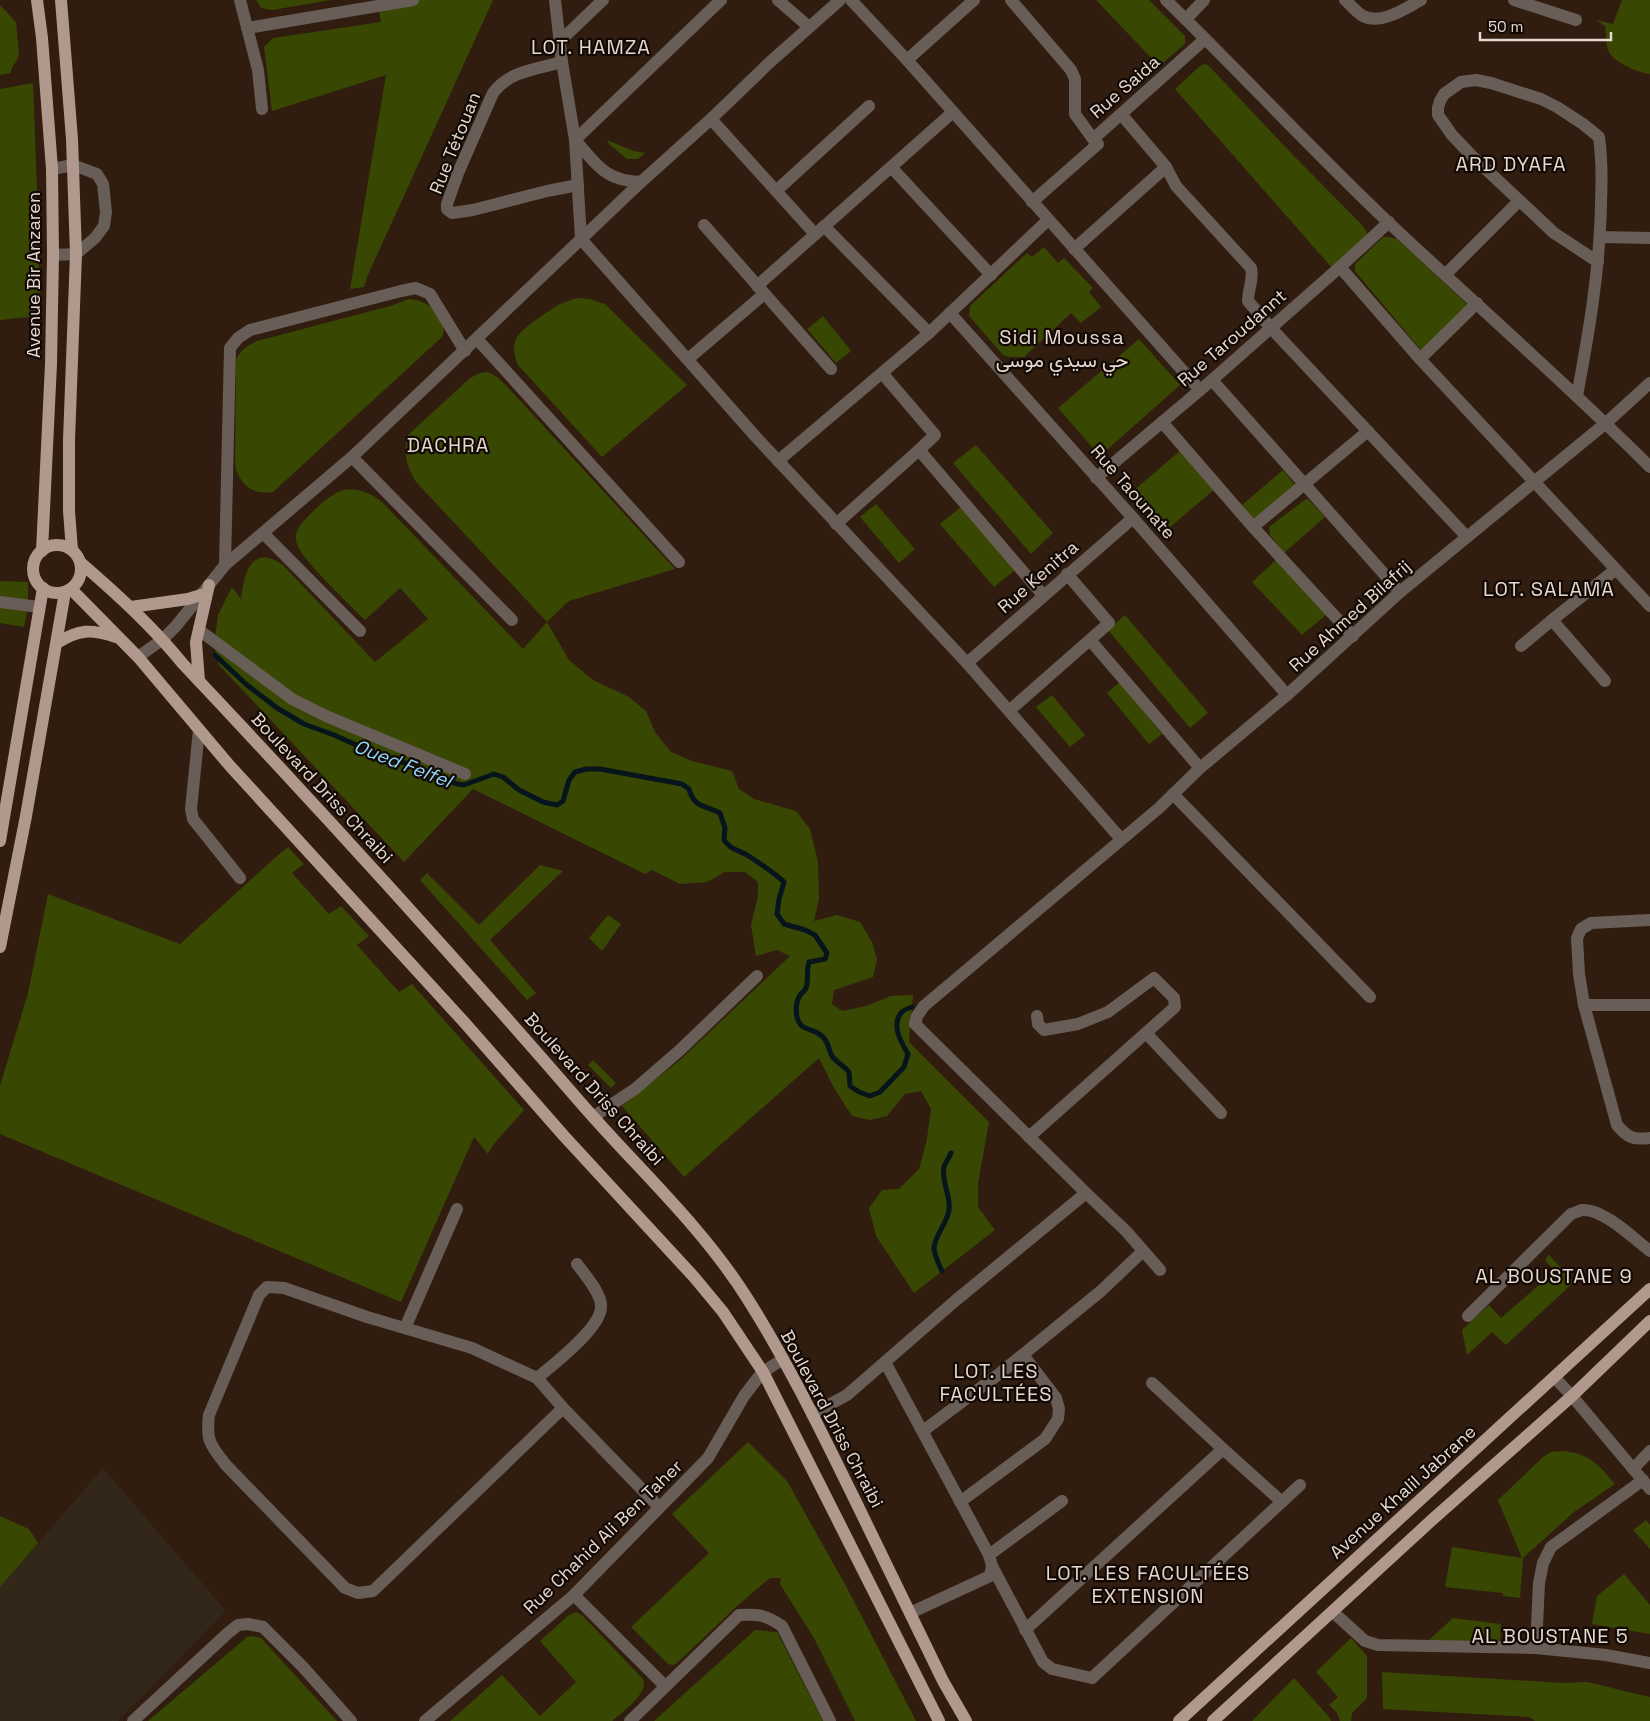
<svg xmlns="http://www.w3.org/2000/svg" width="1650" height="1721" font-family="'Space Grotesk',Vazirmatn,sans-serif">
	<rect width="100%" height="100%" fill="#311d0f"/>
	<polygon fill="#332719" points="103,1468 226,1611 118,1721 0,1721 0,1587"/>
	<g fill="#384702">
		<polygon points="256,0 331,0 272,10 261,8"/>
		<polygon points="413,0 493,0 367,277 364,287 350,289 386,75 272,111 264,47 273,38 381,22 378,6"/>
		<polygon points="1096,0 1149,0 1185,36 1185,44 1159,66"/>
		<path d="M1622,0h28v74c-11,-1 -38,-12 -42,-24 -2,-7 -2,-17 -3,-24l-9,-6 17,4z"/>
		<polygon points="0,5 16,22 19,56 11,70 11,73 0,75"/>
		<polygon points="1205,64 1208,65 1293,155 1363,226 1367,232 1366,236 1333,269 1175,89 1201,65"/>
		<polygon points="33,83 37,190 40,316 0,320 0,89"/>
		<polygon points="607,140 634,151 645,153 638,159 627,159 609,144"/>
		<polygon points="1383,237 1389,237 1397,239 1468,305 1421,350 1355,271 1355,264"/>
		<polygon points="1044,247 1058,263 1064,258 1093,288 1089,292 1101,307 1081,323 1071,313 1024,357 1008,357 1003,355 969,316 970,306 1027,253 1032,257"/>
		<path d="M577,298l13,1 15,5 82,81 -85,72 -84,-92c-3,-8 -6,-17 -2,-26 4,-10 33,-28 42,-34 6,-3 13,-5 19,-7z"/>
		<path d="M409,299c6,0 13,2 19,6 9,6 20,21 14,32l-169,155c-19,3 -32,-6 -38,-25l1,-107c5,-11 11,-14 21,-19l133,-35z"/>
		<polygon points="823,316 851,351 836,363 807,329"/>
		<polygon points="1139,339 1180,385 1100,456 1058,408"/>
		<path d="M487,372c11,3 19,14 27,22l161,175 -106,32 -22,21 22,38 24,20 36,17 17,14 9,21 16,20 21,9 40,10 7,18 15,10 42,12 14,18 8,33 1,37 -5,22 23,-6 23,7 12,20 5,18 -4,17 -39,13 -2,14 10,7 24,-5 25,-10 22,-1 -4,47 80,80 -11,62v23l17,23 -81,63 -38,-57 -7,-28 13,-18 17,-1 20,-20 8,-30 4,-30 -10,-18 -16,3 -18,22 -17,4 -18,-4 -18,-28 -15,-30 -135,119 -62,-71 58,-46 110,-104 -13,-6 -21,6 -5,-31 7,-29v-14l-13,-10h-20l-18,10 -27,2 -28,-14 -7,4 -172,-85 -69,73 -185,-197 -5,-20 4,-30 14,-28 9,12c3,-25 10,-56 42,-34l92,97 53,-43 -28,-31 -35,32c-14,-14 -64,-61 -68,-76 -2,-5 -2,-10 1,-15 6,-11 33,-37 46,-39 15,-2 27,3 38,12l141,147 24,-27 -131,-140c-10,-18 -13,-27 -8,-47l62,-57 10,-5z"/>
		<polygon points="976,445 1053,533 1031,554 953,463"/>
		<polygon points="1181,450 1215,489 1164,532 1132,492"/>
		<polygon points="1283,470 1296,486 1253,520 1241,506"/>
		<polygon points="1306,499 1309,500 1325,517 1284,553 1270,535 1269,527"/>
		<polygon points="876,504 915,549 899,563 860,517"/>
		<polygon points="961,507 1015,570 994,587 940,524"/>
		<polygon points="1276,560 1327,614 1302,635 1252,582"/>
		<polygon points="0,581 28,582 28,606 24,627 0,623"/>
		<polygon points="1125,615 1208,713 1190,728 1108,630"/>
		<polygon points="1120,682 1162,734 1149,744 1107,693"/>
		<polygon points="1052,695 1085,735 1070,747 1036,707"/>
		<polygon points="288,847 304,864 292,873 329,914 341,906 369,936 357,945 399,992 412,984 524,1110 493,1145 488,1154 474,1137 401,1302 0,1134 0,1086 28,993 48,894 180,944 277,856"/>
		<polygon points="540,865 563,871 490,940 536,993 527,1000 420,880 427,873 479,925"/>
		<polygon points="608,915 621,924 602,951 589,938"/>
		<polygon points="593,1060 616,1083 611,1088 588,1065"/>
		<polygon points="1549,1255 1574,1282 1506,1345 1492,1332 1467,1355 1462,1330 1489,1305 1501,1318 1555,1271 1545,1260"/>
		<polygon points="748,1442 787,1481 847,1588 916,1721 855,1721 814,1638 780,1584 781,1578 770,1578 736,1607 677,1663 673,1665 668,1664 631,1627 709,1553 672,1514"/>
		<path d="M1564,1451c26,3 34,13 51,33l-41,28 -51,46 -3,40 -17,-2v-3l-58,-6 7,-40 70,11 -24,-58 45,-43 8,-5z"/>
		<polygon points="0,1516 29,1529 38,1543 0,1587"/>
		<polygon points="1646,1520 1650,1525 1650,1549 1633,1530"/>
		<polygon points="1624,1574 1650,1605 1650,1634 1592,1624 1597,1596"/>
		<path d="M576,1612l7,4 60,63c6,15 -21,33 -31,42h-162l52,-46 38,41 36,-34 -36,-41 29,-26z"/>
		<polygon points="1453,1618 1501,1624 1500,1643 1428,1641"/>
		<polygon points="755,1630 777,1632 823,1721 654,1721"/>
		<polygon points="251,1636 261,1638 337,1721 148,1721 247,1637"/>
		<polygon points="1351,1638 1367,1656 1367,1698 1352,1713 1351,1721 1340,1721 1337,1713 1329,1705 1338,1697 1316,1672"/>
		<polygon points="1382,1672 1564,1683 1587,1682 1650,1697 1650,1721 1535,1721 1529,1717 1383,1709"/>
		<polygon points="1294,1678 1330,1718 1331,1721 1252,1721"/>
	</g>
	<g fill="none" stroke-linecap="round" stroke-linejoin="round">
		<g stroke="#06151b" stroke-width="5">
			<path d="M215,655l32,30 30,23 27,16 30,11 49,22 26,7 48,20 7,1 30,-11 9,3 16,13 24,12 14,3 6,-4 6,-21 6,-8 11,-3h14l82,15 7,5c5,19 16,16 31,24l5,15 -1,12c8,11 13,9 23,15 12,8 27,17 37,27l-5,17 -2,15 7,10 21,6 10,5 12,18 -2,6 -16,3c-3,9 0,18 -3,26 -1,3 -3,3 -5,6 -6,7 -7,25 1,32 5,4 14,4 20,10 7,6 6,13 10,20 5,7 12,10 17,16l1,14 9,6 11,4 10,-4 24,-25 4,-13c-7,-12 -17,-29 -7,-41 2,-3 8,-5 11,-6"/>
			<path d="M942,1271c-3,-6 -7,-15 -8,-22 0,-13 13,-25 15,-39 2,-15 -8,-28 -5,-43 1,-4 5,-9 7,-14"/>
		</g>
		<g stroke="#695d57" stroke-width="12">
			<polyline points="240,0 258,70 262,109"/>
			<polyline points="555,0 562,62 575,140 581,239 756,437 967,663 1121,839"/>
			<polyline points="778,0 809,27"/>
			<polyline points="851,0 907,60 1200,390"/>
			<polyline points="1011,0 1071,70 1075,79 1075,114 1093,139"/>
			<path d="M1166,0c75,73 146,150 222,222 87,82 177,160 262,245"/>
			<path d="M1345,0c6,5 11,12 18,16 19,9 41,-7 58,-16"/>
			<polyline points="1514,0 1576,20"/>
			<polyline points="1186,19 1204,0"/>
			<polyline points="247,28 413,0"/>
			<polyline points="560,41 603,0"/>
			<polyline points="907,60 974,0"/>
			<path d="M562,62c-25,7 -53,9 -69,31l-35,80 -11,31v5l5,4 21,-3 74,-19 31,-6"/>
			<path d="M1121,114l45,53 10,19 75,82c3,11 -3,21 -3,33l23,27 196,209"/>
			<polyline points="711,119 815,234"/>
			<polyline points="892,168 991,275"/>
			<polyline points="52,169 73,165 97,174 103,184 106,212 104,226 95,238 76,254 53,255"/>
			<path d="M641,182c-36,-1 -44,-17 -66,-42l146,-140"/>
			<polyline points="776,191 869,106"/>
			<polyline points="1032,202 1098,144 1093,139 1205,39"/>
			<polyline points="704,225 831,369"/>
			<polyline points="824,226 929,333"/>
			<polyline points="1600,237 1650,238"/>
			<polyline points="1074,249 1166,167"/>
			<polyline points="1340,267 1420,359 1650,606"/>
			<polyline points="1446,274 1519,201"/>
			<polyline points="757,286 953,112"/>
			<polyline points="950,313 1133,518 1287,695"/>
			<polyline points="477,339 679,562"/>
			<polyline points="688,359 764,294"/>
			<polyline points="1420,359 1477,303"/>
			<polyline points="882,373 935,435 919,450"/>
			<polyline points="1212,380 1400,592"/>
			<path d="M1577,396c12,-64 23,-128 24,-194 1,-22 1,-43 -2,-65l-16,-13 -26,-17 -16,-8 -50,-16 -15,-3 -15,2 -17,12 -4,7 -2,7v7l14,20 21,22 81,76 44,29"/>
			<polyline points="1162,422 1253,527 1353,636"/>
			<polyline points="352,457 512,620"/>
			<polyline points="778,461 929,333 1048,220"/>
			<polyline points="1096,478 1212,380 1340,267 1389,222"/>
			<polyline points="836,524 919,450 1043,595"/>
			<polyline points="1253,527 1368,431"/>
			<polyline points="263,533 360,631"/>
			<polyline points="225,565 230,348 238,338 250,330 401,291 416,288 430,294 465,351"/>
			<polyline points="0,602 39,607"/>
			<polyline points="199,630 292,699 326,716 465,774"/>
			<polyline points="1090,640 1200,768"/>
			<polyline points="1521,646 1552,620"/>
			<polyline points="138,657 163,639 176,626 225,565 352,457 641,182 711,119 769,63 840,0"/>
			<polyline points="967,663 1133,518"/>
			<polyline points="1605,681 1552,620 1615,570"/>
			<polyline points="1009,711 1109,623 1067,574"/>
			<polyline points="199,730 191,809 193,819 240,878"/>
			<polyline points="1173,794 1370,997"/>
			<polyline points="1584,1005 1579,974 1577,938 1581,929 1591,923 1650,920"/>
			<path d="M1650,1005h-66l33,120c11,13 16,15 33,13"/>
			<polyline points="1146,1033 1221,1113"/>
			<polyline points="593,1117 635,1089 680,1050 757,976"/>
			<polyline points="1029,1137 1175,1007 1174,998 1154,978 1108,1012 1078,1024 1044,1030 1038,1024 1037,1016"/>
			<polyline points="1086,1193 915,1024 917,1016 924,1006 1159,808 1200,768 1287,695 1400,592 1606,423 1650,383"/>
			<path d="M1468,1316l103,-102c3,-1 8,-3 11,-4 21,-2 52,29 68,41"/>
			<polyline points="405,1328 457,1209"/>
			<polyline points="885,1362 989,1555 992,1566 990,1576 910,1613"/>
			<path d="M537,1378c16,-13 64,-50 64,-71 1,-13 -16,-32 -24,-43"/>
			<polyline points="1555,1378 1572,1396 1650,1489"/>
			<polyline points="1152,1383 1223,1449 1282,1502"/>
			<path d="M563,1408l-190,183 -15,2 -13,-5 -120,-124c-15,-20 -19,-23 -16,-49l50,-120 8,-8 17,1 83,29 105,31 65,30 26,30 96,99"/>
			<polyline points="812,1414 847,1395 955,1301 1086,1193 1126,1231 1160,1270"/>
			<polyline points="923,1431 999,1374 1101,1291 1143,1251"/>
			<polyline points="1633,1469 1650,1451"/>
			<polyline points="960,1502 1045,1439 1058,1419 1059,1409 1056,1398 1023,1355"/>
			<polyline points="989,1555 1062,1501"/>
			<polyline points="992,1566 1043,1662 1052,1669 1092,1678 1300,1485"/>
			<polyline points="574,1595 665,1686"/>
			<polyline points="1333,1612 1365,1641 1378,1645 1536,1648 1606,1655 1650,1663"/>
			<polyline points="1025,1630 1223,1449"/>
			<polyline points="1536,1648 1539,1583 1543,1563 1551,1547 1643,1480"/>
			<polyline points="133,1721 228,1633 238,1625 248,1624 263,1627 303,1667 351,1721"/>
			<polyline points="425,1721 574,1595 708,1458 744,1396 757,1379 763,1372 783,1359"/>
			<path d="M630,1721l109,-106c20,-1 27,0 43,11l48,95"/>
		</g>
		<g stroke="#b0988c" stroke-width="12">
			<polyline points="37,0 42,38 52,169 53,255 51,364 42,551"/>
			<polyline points="61,0 72,139 76,254 69,440 69,511 72,550"/>
			<circle cx="57" cy="569" r="24"/>
			<path d="M81,563c37,32 71,63 102,101 135,143 268,289 397,438 56,65 121,123 167,196 40,63 73,131 106,198 30,61 60,123 90,185l23,40"/>
			<polyline points="71,589 138,657 230,766 464,1022 564,1136 694,1277 723,1312 763,1372 939,1721"/>
			<polyline points="131,607 188,599 201,595"/>
			<path d="M57,643c22,-14 34,-14 59,-6"/>
			<polyline points="199,681 196,642 209,585"/>
			<polyline points="0,841 43,588"/>
			<polyline points="0,947 26,816 65,592"/>
			<polyline points="1179,1721 1650,1289"/>
			<polyline points="1213,1721 1433,1519 1572,1396 1650,1321"/>
		</g>
	</g>
	<g text-anchor="middle" stroke-width="4.5" stroke-linejoin="round" paint-order="stroke">
		<g font-size="18" fill="#e6d8cf" stroke="#120905">
			<text transform="translate(1125 87) rotate(-41)" y="6">Rue Saida</text>
			<text transform="translate(455 143) rotate(-68)" y="6">Rue Tétouan</text>
			<text transform="translate(34 275) rotate(-90)" y="6">Avenue Bir Anzaren</text>
			<text transform="translate(1232 338) rotate(-41)" y="6">Rue Taroudannt</text>
			<text transform="translate(1133 492) rotate(49)" y="6">Rue Taounate</text>
			<text transform="translate(1038 577) rotate(-41)" y="6">Rue Kenitra</text>
			<text transform="translate(1350 616) rotate(-42)" y="6">Rue Ahmed Bilafrij</text>
			<text transform="translate(322 788) rotate(47)" y="6">Boulevard Driss Chraibi</text>
			<text transform="translate(594 1089) rotate(48)" y="6">Boulevard Driss Chraibi</text>
			<text transform="translate(832 1419) rotate(62)" y="6">Boulevard Driss Chraibi</text>
			<text transform="translate(1403 1492) rotate(-42)" y="6">Avenue Khalil Jabrane</text>
			<text transform="translate(603 1537) rotate(-44)" y="6">Rue Chahid Ali Ben Taher</text>
		</g>
		<g font-size="19" font-style="italic" fill="#8edbfd" stroke="#120905">
			<text transform="translate(403 763) rotate(21)" y="7">Oued Felfel</text>
		</g>
		<g font-size="20" letter-spacing="1" fill="#e6d8cf" stroke="#120905">
			<text x="591" y="54">LOT. HAMZA</text>
			<text x="1511" y="171">ARD DYAFA</text>
			<text x="1062" y="344">Sidi Moussa<tspan x="1062" dy="23">حي سيدي موسى</tspan></text>
			<text x="448" y="452">DACHRA</text>
			<text x="1549" y="596">LOT. SALAMA</text>
			<text x="1554" y="1283">AL BOUSTANE 9</text>
			<text x="996" y="1378">LOT. LES<tspan x="996" dy="23">FACULTÉES</tspan></text>
			<text x="1148" y="1580">LOT. LES FACULTÉES<tspan x="1148" dy="23">EXTENSION</tspan></text>
			<text x="1550" y="1643">AL BOUSTANE 5</text>
		</g>
	</g>
	<path d="M1480 32v8h131v-8" fill="none" stroke="#e6d8cf" stroke-width="2.5"/>
	<text x="1488" y="32" font-size="15" fill="#e6d8cf" stroke="#120905" stroke-width="4" paint-order="stroke">50 m</text>
</svg>
